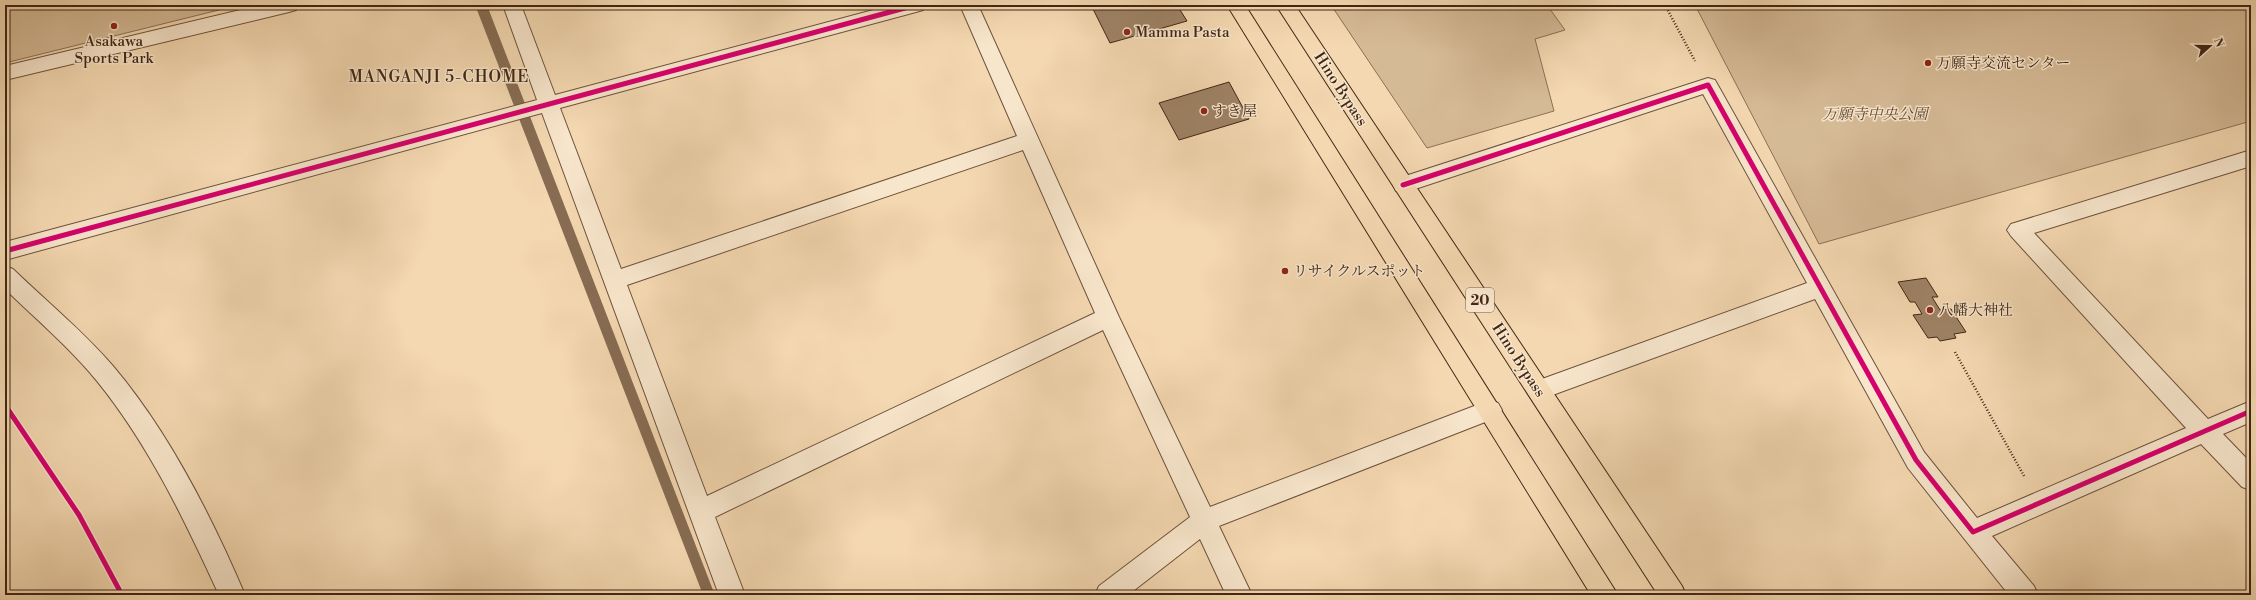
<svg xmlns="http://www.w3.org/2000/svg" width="2256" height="600" font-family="'Libre Bodoni','Noto Serif JP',serif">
	<rect width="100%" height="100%" fill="#f4d8b1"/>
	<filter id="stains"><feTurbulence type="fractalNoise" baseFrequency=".005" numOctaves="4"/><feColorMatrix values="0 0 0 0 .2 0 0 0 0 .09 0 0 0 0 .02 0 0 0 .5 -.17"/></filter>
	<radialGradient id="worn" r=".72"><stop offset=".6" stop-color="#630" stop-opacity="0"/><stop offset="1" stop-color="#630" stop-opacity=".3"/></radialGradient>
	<g fill="#d5ba96" stroke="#8a7056">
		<polygon points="5,5 239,5 5,63"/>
		<polygon points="1331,5 1547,5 1565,30 1535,39 1554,111 1427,148"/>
		<polygon points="1695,5 2251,5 2251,121 1819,244"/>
	</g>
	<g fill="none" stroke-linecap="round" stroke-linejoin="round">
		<polyline stroke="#876c53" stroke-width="11" points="481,5 709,595"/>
	</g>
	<g fill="#9e8366" stroke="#402615">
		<polygon points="1091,5 1177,5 1187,21 1110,43"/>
		<polygon points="1229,82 1249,119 1179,140 1159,103"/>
		<polygon points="1926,278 1938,297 1932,297 1940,310 1951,309 1966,332 1954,334 1956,338 1940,341 1937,337 1928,338 1913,315 1922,314 1915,302 1910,302 1898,282"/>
	</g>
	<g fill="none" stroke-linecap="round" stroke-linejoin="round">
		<defs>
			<g id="street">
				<polygon points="261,5 298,5 296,10 289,12 5,80 5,66"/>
				<path d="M503,5h18l34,90 337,-90h33l-2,5 -7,2 -356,96 61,161 396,-133 -57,-131h18l141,312 91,190 280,-107 8,3 4,7 -4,7 -279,109 33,69h-26l-26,-56 -72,56h-33l4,-9 91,-69 -87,-187 -388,187 30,78h-26l-177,-482 -537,147v-18l532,-142zM1023,150l72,163 -388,183 -80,-211z"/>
				<polygon points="1708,78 1715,80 1924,452 1977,518 2186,428 2011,236 2007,230 2011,224 2251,150 2251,166 2034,233 2208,419 2251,401 2251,422 2223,434 2251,463 2251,490 2242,487 2201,444 1992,536 2034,586 2038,595 2009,595 1908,468 1815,299 1539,400 1531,397 1527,390 1531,383 1807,283 1703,94 1403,193 1396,191 1393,185 1396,179"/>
				<path d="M5,266l8,3c33,32 70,62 100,97 55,65 99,151 132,229h-26c-34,-74 -70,-150 -122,-214 -27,-33 -61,-62 -92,-92z"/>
			</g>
			<g id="highway">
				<polygon points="1227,5 1245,5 1618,595 1591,595"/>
				<polygon points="1276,5 1295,5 1682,586 1686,595 1658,595"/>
			</g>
		</defs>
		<use href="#street" stroke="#6d523c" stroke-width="2"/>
		<use href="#highway" stroke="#402615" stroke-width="2"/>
		<g stroke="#402615" stroke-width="2.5" stroke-dasharray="1 2" stroke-linecap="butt">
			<polyline points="1665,5 1695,61"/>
			<polyline points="1955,352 2024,476"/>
		</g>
		<use href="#street" fill="#f8e6cc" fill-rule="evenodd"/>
		<use href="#highway" fill="#f4d8b1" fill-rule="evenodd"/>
		<defs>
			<g id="cycleway">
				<polyline points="1403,185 1708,85 1916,460 1973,532 2251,411"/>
				<polyline points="5,251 916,5"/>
				<polyline points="5,405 79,515 122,595"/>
			</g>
		</defs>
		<use href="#cycleway" stroke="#f8e6cc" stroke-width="8"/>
		<use href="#cycleway" stroke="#d6006c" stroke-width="5"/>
	</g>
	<g fill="#8f2418" stroke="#f8e6cc" stroke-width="1.5">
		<circle cx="114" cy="26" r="4"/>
		<circle cx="1127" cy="32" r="4"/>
		<circle cx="1928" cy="63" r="4"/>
		<circle cx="1204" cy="111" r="4"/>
		<circle cx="1285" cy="271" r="4"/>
		<circle cx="1930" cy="310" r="4"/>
	</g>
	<g text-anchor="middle" stroke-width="3" stroke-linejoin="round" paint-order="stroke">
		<rect fill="#f8e6cc" stroke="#77604c" stroke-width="1" x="1466" y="288" width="28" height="24" rx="3"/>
		<g font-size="14" font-weight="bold" fill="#402615">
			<text x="1480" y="305">20</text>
		</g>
		<g font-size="15" fill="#402615" stroke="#f8e6cc" text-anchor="start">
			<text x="1135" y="37">Mamma Pasta</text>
			<text x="114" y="46" text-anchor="middle">Asakawa<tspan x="114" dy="17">Sports Park</tspan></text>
			<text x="1936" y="68">万願寺交流センター</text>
			<text x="1212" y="116">すき屋</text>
			<text x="1293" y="276">リサイクルスポット</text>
			<text x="1938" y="315">八幡大神社</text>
		</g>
		<g font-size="15" fill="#402615" stroke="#f8e6cc">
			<text transform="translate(1341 89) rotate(57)" y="5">Hino Bypass</text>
			<text transform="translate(1519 360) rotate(57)" y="5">Hino Bypass</text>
		</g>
		<g font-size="15" font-style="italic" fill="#654b35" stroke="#f8e6cc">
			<text x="1875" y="119">万願寺中央公園</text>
		</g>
		<g font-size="16" letter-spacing="1" fill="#402615" stroke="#f8e6cc">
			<text x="439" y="82">MANGANJI 5-CHOME</text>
		</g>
	</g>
	<rect width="2256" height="600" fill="none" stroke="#f4d8b1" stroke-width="20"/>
	<rect x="6" y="6" width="2244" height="588" fill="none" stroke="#402615" stroke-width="2"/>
	<rect x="10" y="10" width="2236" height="580" fill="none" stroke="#402615"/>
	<g transform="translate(2210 46) rotate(69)" stroke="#f8e6cc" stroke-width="3" paint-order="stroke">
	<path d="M0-3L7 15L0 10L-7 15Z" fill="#402615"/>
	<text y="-6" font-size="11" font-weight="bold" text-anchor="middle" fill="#402615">N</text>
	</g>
	<rect width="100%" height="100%" filter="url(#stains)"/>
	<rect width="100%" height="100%" fill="url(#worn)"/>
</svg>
